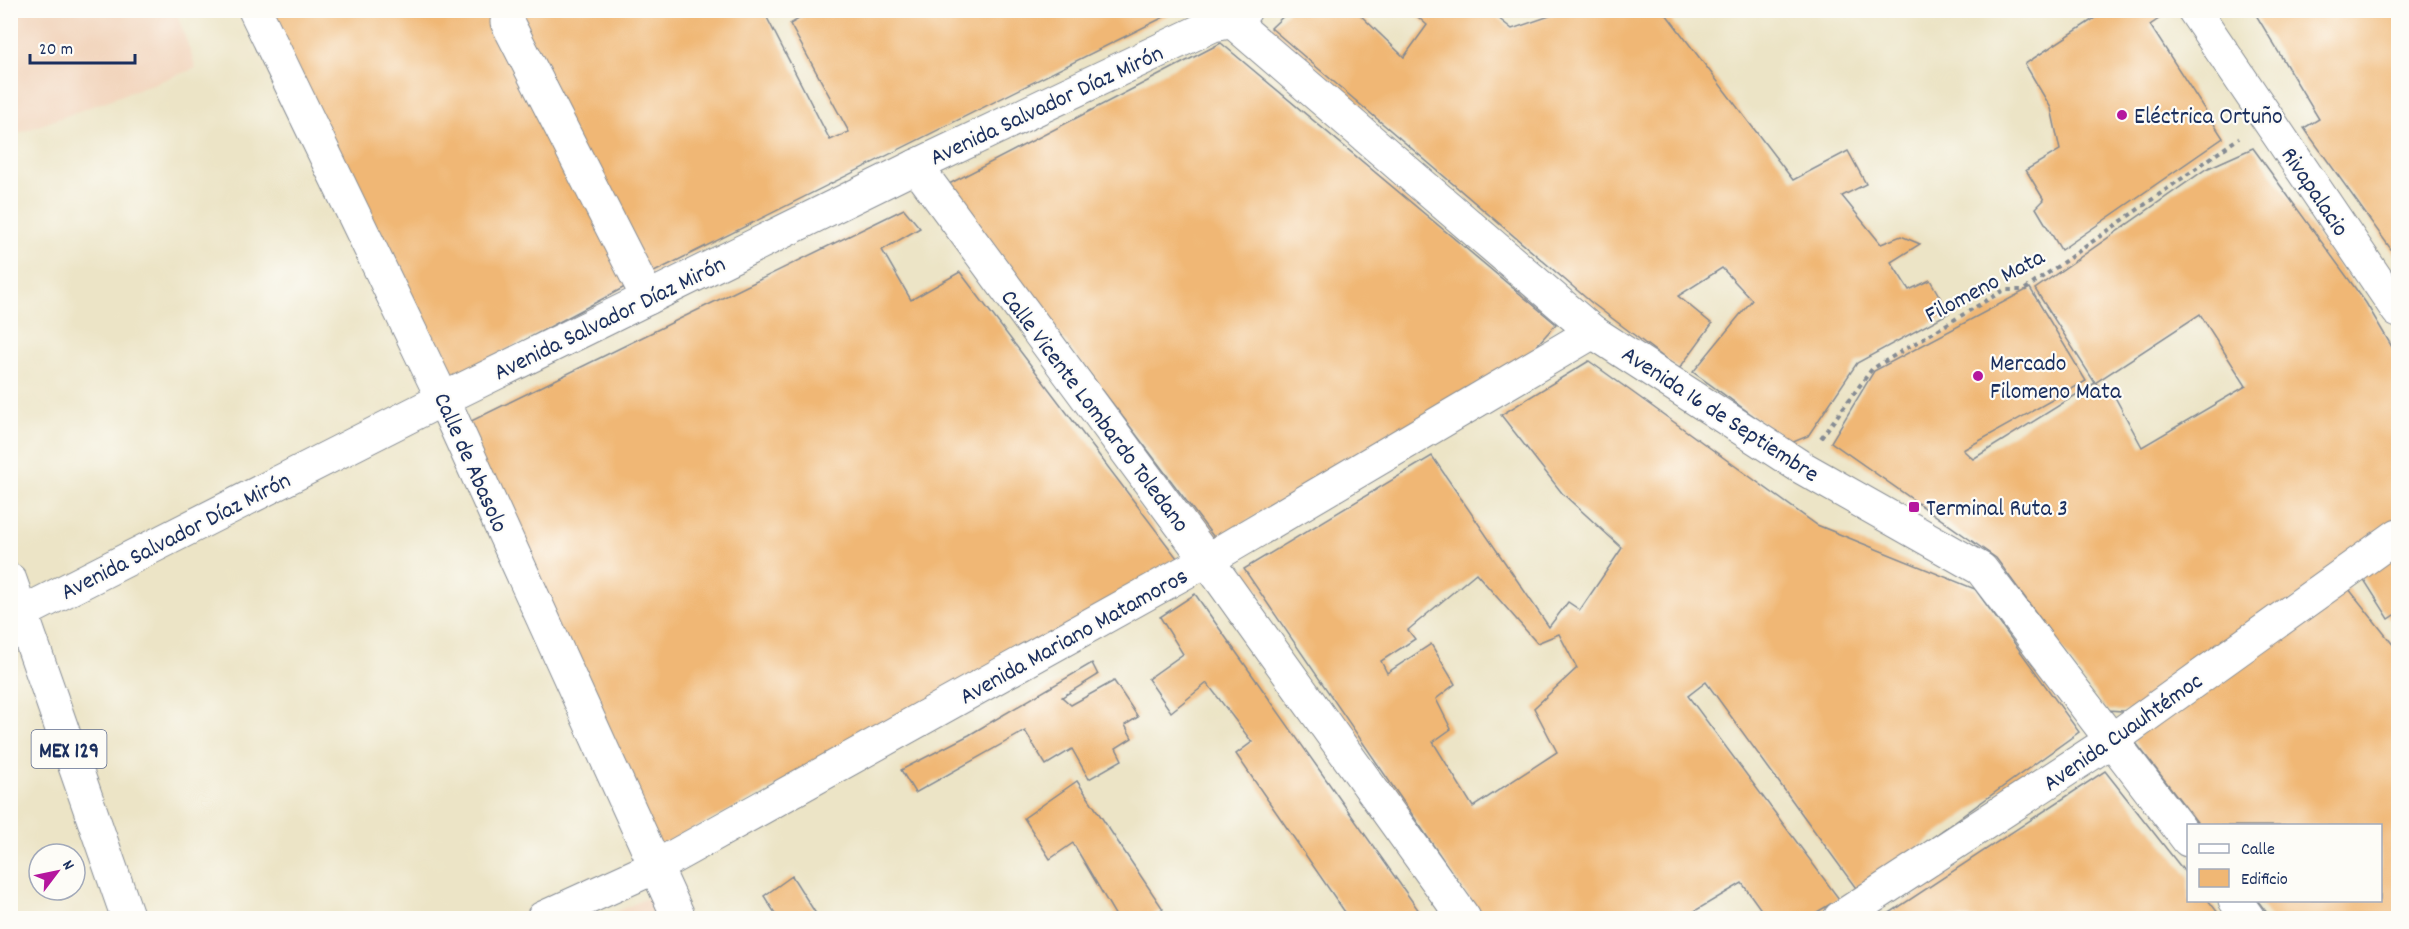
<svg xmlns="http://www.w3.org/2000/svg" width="2409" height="929" font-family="Dekko,sans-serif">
	<rect width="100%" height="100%" fill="#fdfcf7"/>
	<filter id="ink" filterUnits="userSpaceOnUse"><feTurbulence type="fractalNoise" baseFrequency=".0167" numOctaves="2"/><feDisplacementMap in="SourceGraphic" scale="12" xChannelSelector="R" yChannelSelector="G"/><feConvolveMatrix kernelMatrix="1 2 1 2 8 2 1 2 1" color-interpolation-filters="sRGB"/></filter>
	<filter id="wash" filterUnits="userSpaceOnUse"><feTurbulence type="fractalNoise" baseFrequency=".008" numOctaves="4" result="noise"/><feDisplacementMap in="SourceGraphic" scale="24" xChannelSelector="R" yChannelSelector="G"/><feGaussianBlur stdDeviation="1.35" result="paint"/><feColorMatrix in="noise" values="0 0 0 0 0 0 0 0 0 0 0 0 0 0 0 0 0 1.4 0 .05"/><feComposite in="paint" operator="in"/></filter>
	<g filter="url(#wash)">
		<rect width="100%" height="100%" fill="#ece4c6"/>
		<g fill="#f2d5bd">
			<polygon points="11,10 176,11 196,68 11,136"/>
			<polygon points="649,897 659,918 603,918"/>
		</g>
		<g id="blocks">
			<g fill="#f0b774" fill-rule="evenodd">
				<polygon points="269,10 763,10 830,140 849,132 790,24 814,10 1178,10 638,280 446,382"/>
				<polygon points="1290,10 1355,10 1404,57 1427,25 1411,11 1400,15 1396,10 1488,10 1512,29 1567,10 1663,10 1793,180 1848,151 1866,184 1842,196 1881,244 1901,236 1920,244 1891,262 1909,290 1930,280 1949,313 1857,363 1808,436 1791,443 1693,372 1752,300 1722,268 1678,296 1712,324 1679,369 1592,303 1271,28"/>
				<polygon points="2107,10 2172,10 2150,25 2223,138 2061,250 2036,208 2044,200 2026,170 2060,150 2051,108 2025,64"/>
				<polygon points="2253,10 2398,10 2398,259 2304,128 2319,119"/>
				<polygon points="1221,43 1556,324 1529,354 1216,540 947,185"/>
				<polygon points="2253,148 2366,303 2398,357 2398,525 2138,712 2107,710 1996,558 1831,442 1874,371 2030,288 2086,381 1963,450 1973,459 2095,383 2116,399 2142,447 2246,386 2200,314 2095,383 2035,289 2206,169"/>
				<polygon points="904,209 920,228 882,250 911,300 960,272 1177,558 1003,669 658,847 457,428"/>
				<path d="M1589,361l228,164 158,64 104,143 -221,159 -152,-209 -18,14 151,203 -32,19h-40l-25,-35 -59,35h-200l-239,-349 188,-113 117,171 19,-25 12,8 42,-62 -60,-55 -61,-78zM1476,573l61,70 22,-9 18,34 -43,40 23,44 -84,55 -40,-65 18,-13 -15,-30 19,-15 -24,-40 -44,29 -6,-12 34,-22 -7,-9z"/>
				<polygon points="2398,548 2398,613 2389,619 2361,575"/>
				<polygon points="2345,584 2398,651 2398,918 2271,918 2257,900 2380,900 2380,826 2200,826 2133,739"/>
				<polygon points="1195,594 1424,918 1349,918 1236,754 1252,742 1207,683 1171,712 1148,679 1183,654 1160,617"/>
				<polygon points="1092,663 1098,675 1062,697 1071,705 1114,681 1138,717 1125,725 1132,738 1116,748 1122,760 1089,779 1072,749 1046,765 1025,731 915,793 901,770 969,735"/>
				<polygon points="2105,771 2188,876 2188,900 2208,900 2222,918 1882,918"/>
				<polygon points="1077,781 1163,909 1148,918 1117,918 1073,843 1050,859 1024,818"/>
				<polygon points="792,876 818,917 816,918 778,918 764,896"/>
			</g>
		</g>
	</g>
	<g filter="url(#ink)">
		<use href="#blocks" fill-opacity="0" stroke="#848a92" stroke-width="1.5"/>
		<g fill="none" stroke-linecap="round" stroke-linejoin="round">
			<defs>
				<g id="minor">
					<polyline points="255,10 443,399 679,918"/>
					<polyline points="1219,10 1593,332 1801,467 1981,569 2188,840"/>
					<polyline points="2194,10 2398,311"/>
					<polyline points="507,22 648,298"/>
					<polyline points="916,166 1207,560 1464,918"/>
					<polyline points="10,619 443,399 916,166 1213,25 1230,22 1245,10"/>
					<polyline points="2235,900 2248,918"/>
					<polyline points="543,918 655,867 1207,560 1593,332"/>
					<polyline points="1840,918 2112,740 2398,535"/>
				</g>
				<polyline id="major" points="10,580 128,918"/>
			</defs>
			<use href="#minor" stroke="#848a92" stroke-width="35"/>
			<use href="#major" stroke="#848a92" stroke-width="35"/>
			<polyline stroke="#848a92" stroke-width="4" stroke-dasharray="4.5 4.5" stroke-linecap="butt" points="1821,438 1872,369 2004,290 2024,290 2239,138"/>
			<use href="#minor" stroke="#fff" stroke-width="33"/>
			<use href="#major" stroke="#fff" stroke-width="33"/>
		</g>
	</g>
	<g fill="#b5179e" stroke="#fdfcf7" stroke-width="2">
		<circle cx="2122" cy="115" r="6"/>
		<circle cx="1978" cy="376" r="6"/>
		<rect x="1908" y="501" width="12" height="12" rx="3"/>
	</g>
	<g text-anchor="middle" stroke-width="4.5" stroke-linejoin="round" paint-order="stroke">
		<rect fill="#fdfcf7" stroke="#5f6c8c" stroke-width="1.5" x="31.5" y="730" width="75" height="38" rx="4.5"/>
		<g font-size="22" font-weight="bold" fill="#1b2f5e">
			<text x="69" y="757">MEX 129</text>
		</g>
		<g font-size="24" fill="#1b2f5e" stroke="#fdfcf7">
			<text transform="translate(1046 104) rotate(-25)" y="8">Avenida Salvador Díaz Mirón</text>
			<text transform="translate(2316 191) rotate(56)" y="8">Rivapalacio</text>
			<text transform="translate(1984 285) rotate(-28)" y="8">Filomeno Mata</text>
			<text transform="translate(609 317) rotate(-26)" y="8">Avenida Salvador Díaz Mirón</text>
			<text transform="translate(1096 410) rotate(53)" y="8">Calle Vicente Lombardo Toledano</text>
			<text transform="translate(1721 413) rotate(33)" y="8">Avenida 16 de Septiembre</text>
			<text transform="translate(472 462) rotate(66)" y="8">Calle de Abasolo</text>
			<text transform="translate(175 535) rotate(-27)" y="8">Avenida Salvador Díaz Mirón</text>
			<text transform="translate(1073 635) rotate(-29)" y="8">Avenida Mariano Matamoros</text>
			<text transform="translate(2122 731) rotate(-35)" y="8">Avenida Cuauhtémoc</text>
		</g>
		<g font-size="24" fill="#1b2f5e" stroke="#fdfcf7" text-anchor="start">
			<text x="2134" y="123">Eléctrica Ortuño</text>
			<text x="1990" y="370">Mercado<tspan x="1990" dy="28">Filomeno Mata</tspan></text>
			<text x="1926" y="515">Terminal Ruta 3</text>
		</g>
	</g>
	<rect width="2409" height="929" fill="none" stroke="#fdfcf7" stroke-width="36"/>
	<rect x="2187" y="824" width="195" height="78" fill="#fdfcf7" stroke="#a3aaba" stroke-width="1.5"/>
	<rect x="2199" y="844" width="30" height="9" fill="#ffffff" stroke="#a3aaba" stroke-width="1.5"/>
	<text x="2241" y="854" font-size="18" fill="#1b2f5e">Calle</text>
	<rect x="2199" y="869" width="30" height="18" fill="#f0b774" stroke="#a3aaba" stroke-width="1.5"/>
	<text x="2241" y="884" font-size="18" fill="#1b2f5e">Edificio</text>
	<g transform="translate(57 872) rotate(58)"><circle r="28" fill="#fdfcf7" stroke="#a3aaba" stroke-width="1.5"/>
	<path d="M0-4.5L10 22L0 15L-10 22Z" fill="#b5179e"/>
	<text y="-9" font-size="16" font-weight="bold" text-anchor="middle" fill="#1b2f5e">N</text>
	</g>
	<path d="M30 54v9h105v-9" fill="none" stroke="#1b2f5e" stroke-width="3"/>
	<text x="39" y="54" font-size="18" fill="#1b2f5e" stroke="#fdfcf7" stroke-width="4.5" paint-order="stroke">20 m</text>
</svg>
